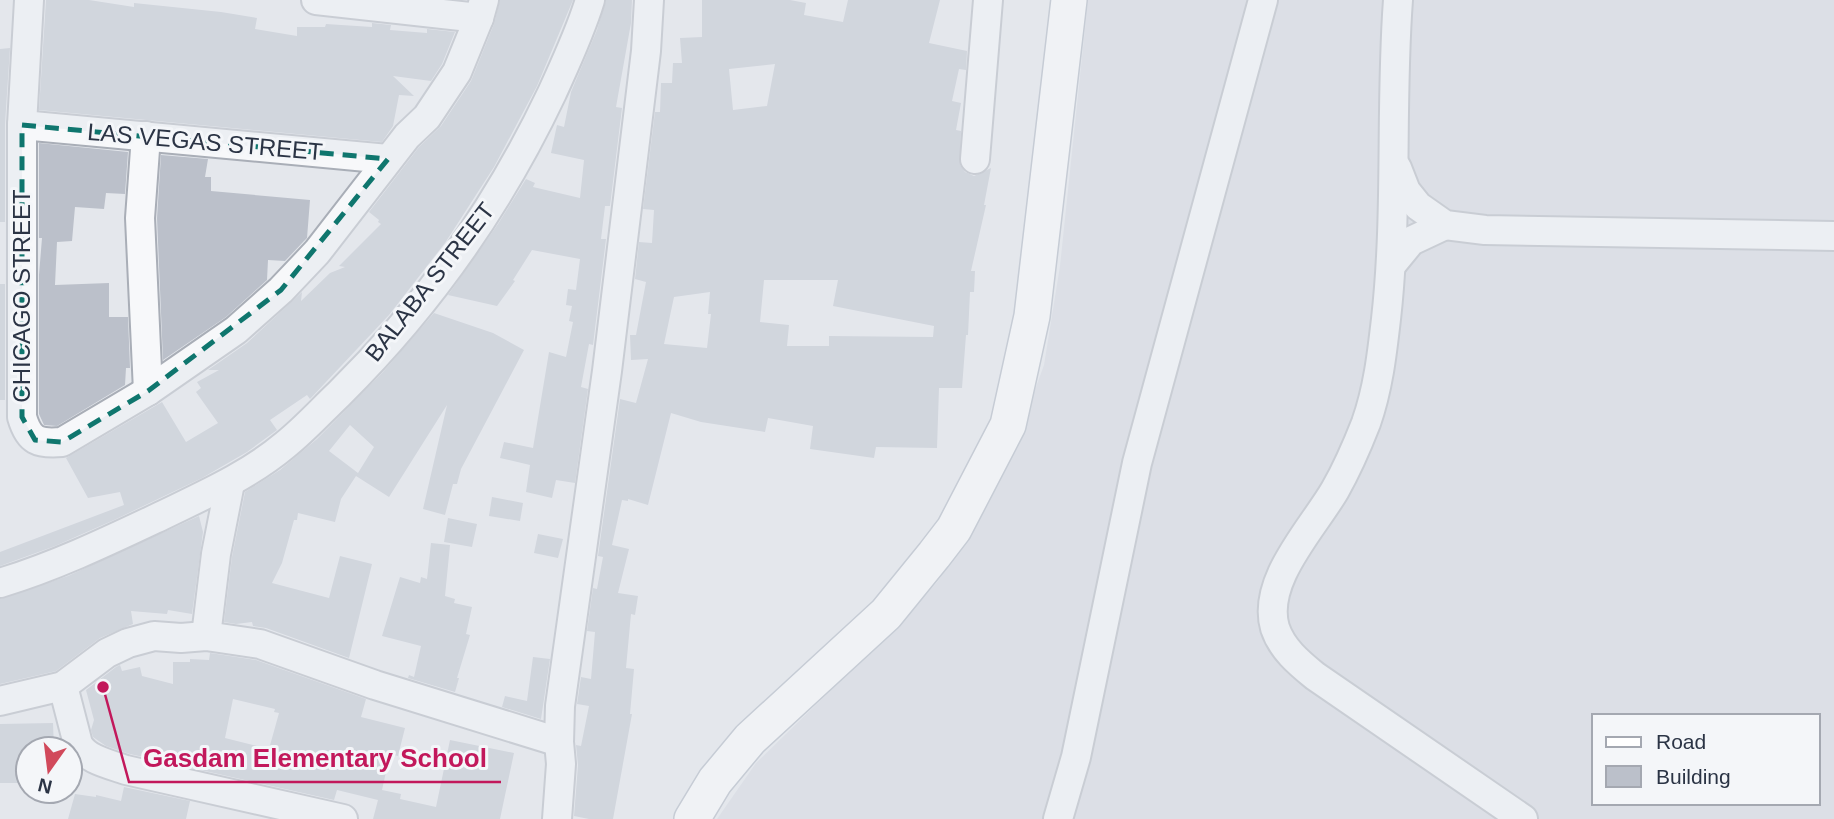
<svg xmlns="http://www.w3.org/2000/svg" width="1834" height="819" font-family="Arial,sans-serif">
	<rect width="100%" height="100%" fill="#e4e7ec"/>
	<path fill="#d2d6de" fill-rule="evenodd" d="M1088,0h746v819h-1117l39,-56 148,-144 34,-38 39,-58 29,-54 38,-104 16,-99zM1594,716h224v87h-224z"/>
	<g fill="#bbc0ca" fill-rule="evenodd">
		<polygon points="46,0 89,0 134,7 134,3 221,12 257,18 255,29 297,36 297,27 325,27 326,24 372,27 372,23 391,25 390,30 427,33 427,29 455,32 442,64 431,81 393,76 414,96 399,95 393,126 382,142 39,110"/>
		<polygon points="500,0 573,0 537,86 494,167 445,243 389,315 310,399 307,395 270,420 277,430 247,452 202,478 114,520 55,546 0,566 0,552 124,505 120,492 88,498 66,458 162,402 186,442 218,423 196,392 201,388 197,382 219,370 208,370 247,343 302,292 301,301 330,273 345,267 339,266 381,224 378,222 379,220 369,212 419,147 441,126 471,81 494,24"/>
		<polygon points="606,0 632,0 631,23 616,107 622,108 610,206 605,206 601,239 606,239 593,345 589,344 581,387 588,389 575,483 556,480 552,498 526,492 530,465 500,458 504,442 533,448 549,352 566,357 573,322 569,321 572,306 566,305 568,289 576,290 580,259 532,250 513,280 515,281 497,306 448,295 498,224 526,179 535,183 533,187 580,198 584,160 551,153 557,125 564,127 571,92 597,30"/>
		<path d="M702,0h88l16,3 -2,12 39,7 5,-22h92l-11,43 38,8 -1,19 -7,-1 -7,32 9,2 -5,27 5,1 -1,34 5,7 9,4 17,-8 -7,37h2l-15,66h4l-1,21h-4l-2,43h-2l-4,53h-23l-2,60 -61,-1 -2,11 -64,-9 3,-23 -45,-8 -3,14 -64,-10 -30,-9 -23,92 -20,-6v2l-6,-1 -10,45 17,4 -11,44 20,3 -3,19 -4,-1 -5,54 8,1 -4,45h2l-19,105h-24l-15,-3 4,-51 -2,-20 5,1 8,-40 -12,-2 4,-27 10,2 4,-47 -8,-1 6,-43 4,1 6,-32 -5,-1 22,-157 16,4 12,-44 -17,1 -1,-25h6l10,-53 -11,-3 4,-37 13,1 2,-33 -11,-1 12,-97h5l1,-29h11l1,-20h9l-2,-25 22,-1zM775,64l-8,42 -34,4 -4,-41zM764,280h74l-5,26 101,20 -1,11 -104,-1v10h-42l2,-21 -29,-3zM710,292l-2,22h3l-4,34 -43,-4 10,-47z"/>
		<polygon points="10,48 5,124 5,222 0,222 0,49"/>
		<polygon points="39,143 128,152 125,194 106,193 104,209 75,207 72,241 57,242 55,285 109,283 109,317 128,317 130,368 126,368 125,385 57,426 44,425 39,414 39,275 42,238 39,238"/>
		<polygon points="161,155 208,159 205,177 211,177 211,191 310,200 307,238 304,241 285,261 268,260 267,280 226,317 163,360 157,218"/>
		<rect x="0" y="284" width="5" height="116"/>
		<path d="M434,313l59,20 31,17 -63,119 -4,15h-4l-8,31 -22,-6 24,-104 -58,92 -33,-21 -15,23 -6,23 -37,-9 -1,7h-3l-12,43 -10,20 57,15 11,-42 32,8 -23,94 -83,-30 -13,-2 -1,-4 -16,2 -12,-2 8,-65 13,-65 35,-22 37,-31 66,-67zM350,425l24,22 -16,26 -29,-22z"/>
		<polygon points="492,497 523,503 520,521 489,516"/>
		<polygon points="199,516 203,532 192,614 168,610 167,614 131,611 133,624 100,638 56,671 0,684 0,599 68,576"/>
		<polygon points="448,518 477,524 472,547 444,542"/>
		<polygon points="538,534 563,539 558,558 534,553"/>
		<polygon points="431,543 450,545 445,596 455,599 454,603 472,607 466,634 470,635 457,678 459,678 455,692 408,678 409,675 414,677 421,646 382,636 400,577 420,583 421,577 427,579"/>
		<path d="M210,653l46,7 110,39 -5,18 44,11 -7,28 -8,-2 -8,36 19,4 -1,5 36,8 14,-67 64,13 -14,66h-127l5,-19 -41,-10 -3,10 -204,-46 -24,-8 -13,-9 -2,-7 3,-10 -8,-30 30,-23 4,-2 2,6 18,-4 2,9 31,8v-22h17v-3l19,1zM233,699l42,10 -1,3 5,1 -10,36 -44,-11z"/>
		<polygon points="533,657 550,659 541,719 502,707 505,696 527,701"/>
		<polygon points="53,723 54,749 28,749 28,775 21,775 21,783 0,783 0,724"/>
		<polygon points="124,787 190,801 186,819 68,819 75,794 96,797 96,795 121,801"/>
	</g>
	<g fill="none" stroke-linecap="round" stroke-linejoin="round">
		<defs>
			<g id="minor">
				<path d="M29,0l-7,125v292c7,24 16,27 40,25l86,-51 88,-61 45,-40 36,-38 90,-116 20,-19 30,-45 22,-54 5,-18"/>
				<polyline points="316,0 479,18"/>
				<path d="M1398,0c-8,106 0,213 -12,319 -4,35 -8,70 -20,104 -9,23 -19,46 -31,67 -22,38 -74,91 -60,138 7,21 24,35 40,48l208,143"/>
				<polyline points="22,125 388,159"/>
				<polyline points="146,136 140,218 148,391"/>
				<polyline points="975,159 988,0"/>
				<polyline points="1397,168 1406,191 1418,206 1445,225 1485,230 1834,236"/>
				<polyline points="1393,263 1411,241 1445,225"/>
				<path d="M0,583c56,-17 108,-42 161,-67 43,-21 87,-40 124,-71 19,-15 36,-34 54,-51 88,-87 160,-189 213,-301 14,-31 28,-60 38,-93"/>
				<polyline points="206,636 216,554 230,483"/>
				<path d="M63,686l15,58c9,16 31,20 48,26l217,49"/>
				<polyline points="0,701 63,686 107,653 128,643 154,636 181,638 206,636 260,644 375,685 559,742"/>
				<polyline points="557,819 561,764 559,742 560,706 607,371 646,51 649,0"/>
				<polyline points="1058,819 1076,757 1137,463 1263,0"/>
			</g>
			<polyline id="major" points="692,819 715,781 750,739 886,614 934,555 954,529 1008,425 1032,316 1069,0"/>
		</defs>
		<use href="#minor" stroke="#a9aeb7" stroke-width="32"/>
		<use href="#major" stroke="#a3abb8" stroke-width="38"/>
		<use href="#minor" stroke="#f7f8fa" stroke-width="28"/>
		<use href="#major" stroke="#fff" stroke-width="35"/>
	</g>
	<path d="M0 0H1834V819H0ZM22,125l366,34 -107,131 -133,101 -86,51 -27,-2 -13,-23z" fill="#e4e7ec" fill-opacity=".55" fill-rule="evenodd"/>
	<path fill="none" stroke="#0f766e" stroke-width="5" stroke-dasharray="14 9" stroke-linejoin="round" d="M22,125l366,34 -107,131 -133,101 -86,51 -27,-2 -13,-23z"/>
	<g text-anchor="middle" stroke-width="6" stroke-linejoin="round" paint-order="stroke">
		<g font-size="24" fill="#2b3445" stroke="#f4f6f9">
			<text transform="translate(205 142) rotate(5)" y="8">LAS VEGAS STREET</text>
			<text transform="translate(430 282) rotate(-52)" y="8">BALABA STREET</text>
			<text transform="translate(22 296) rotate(-90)" y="8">CHICAGO STREET</text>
		</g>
	</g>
	<path fill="none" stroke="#c2185b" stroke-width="2.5" d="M103 687L129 782H501"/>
	<circle fill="#c2185b" stroke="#f4f6f9" stroke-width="2.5" cx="103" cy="687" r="7"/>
	<g font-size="26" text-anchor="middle" font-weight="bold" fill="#c2185b" stroke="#f4f6f9" stroke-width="6" stroke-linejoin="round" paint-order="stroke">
		<text x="315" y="767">Gasdam Elementary School</text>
	</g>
	<rect x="1592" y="714" width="228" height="91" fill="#f4f6f9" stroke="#a4a8b1" stroke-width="2"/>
	<rect x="1606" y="737" width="35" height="10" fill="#ffffff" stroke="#a4a8b1" stroke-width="2"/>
	<text x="1656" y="749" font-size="21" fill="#2b3445">Road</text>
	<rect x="1606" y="766" width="35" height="21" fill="#bbc0ca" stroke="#a4a8b1" stroke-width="2"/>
	<text x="1656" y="784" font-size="21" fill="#2b3445">Building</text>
	<g transform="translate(49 770) rotate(194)"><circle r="33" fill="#f4f6f9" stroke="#a4a8b1" stroke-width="2"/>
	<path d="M0-5L12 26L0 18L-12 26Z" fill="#d1495b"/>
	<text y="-10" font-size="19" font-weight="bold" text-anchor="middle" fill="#2b3445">N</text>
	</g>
</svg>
